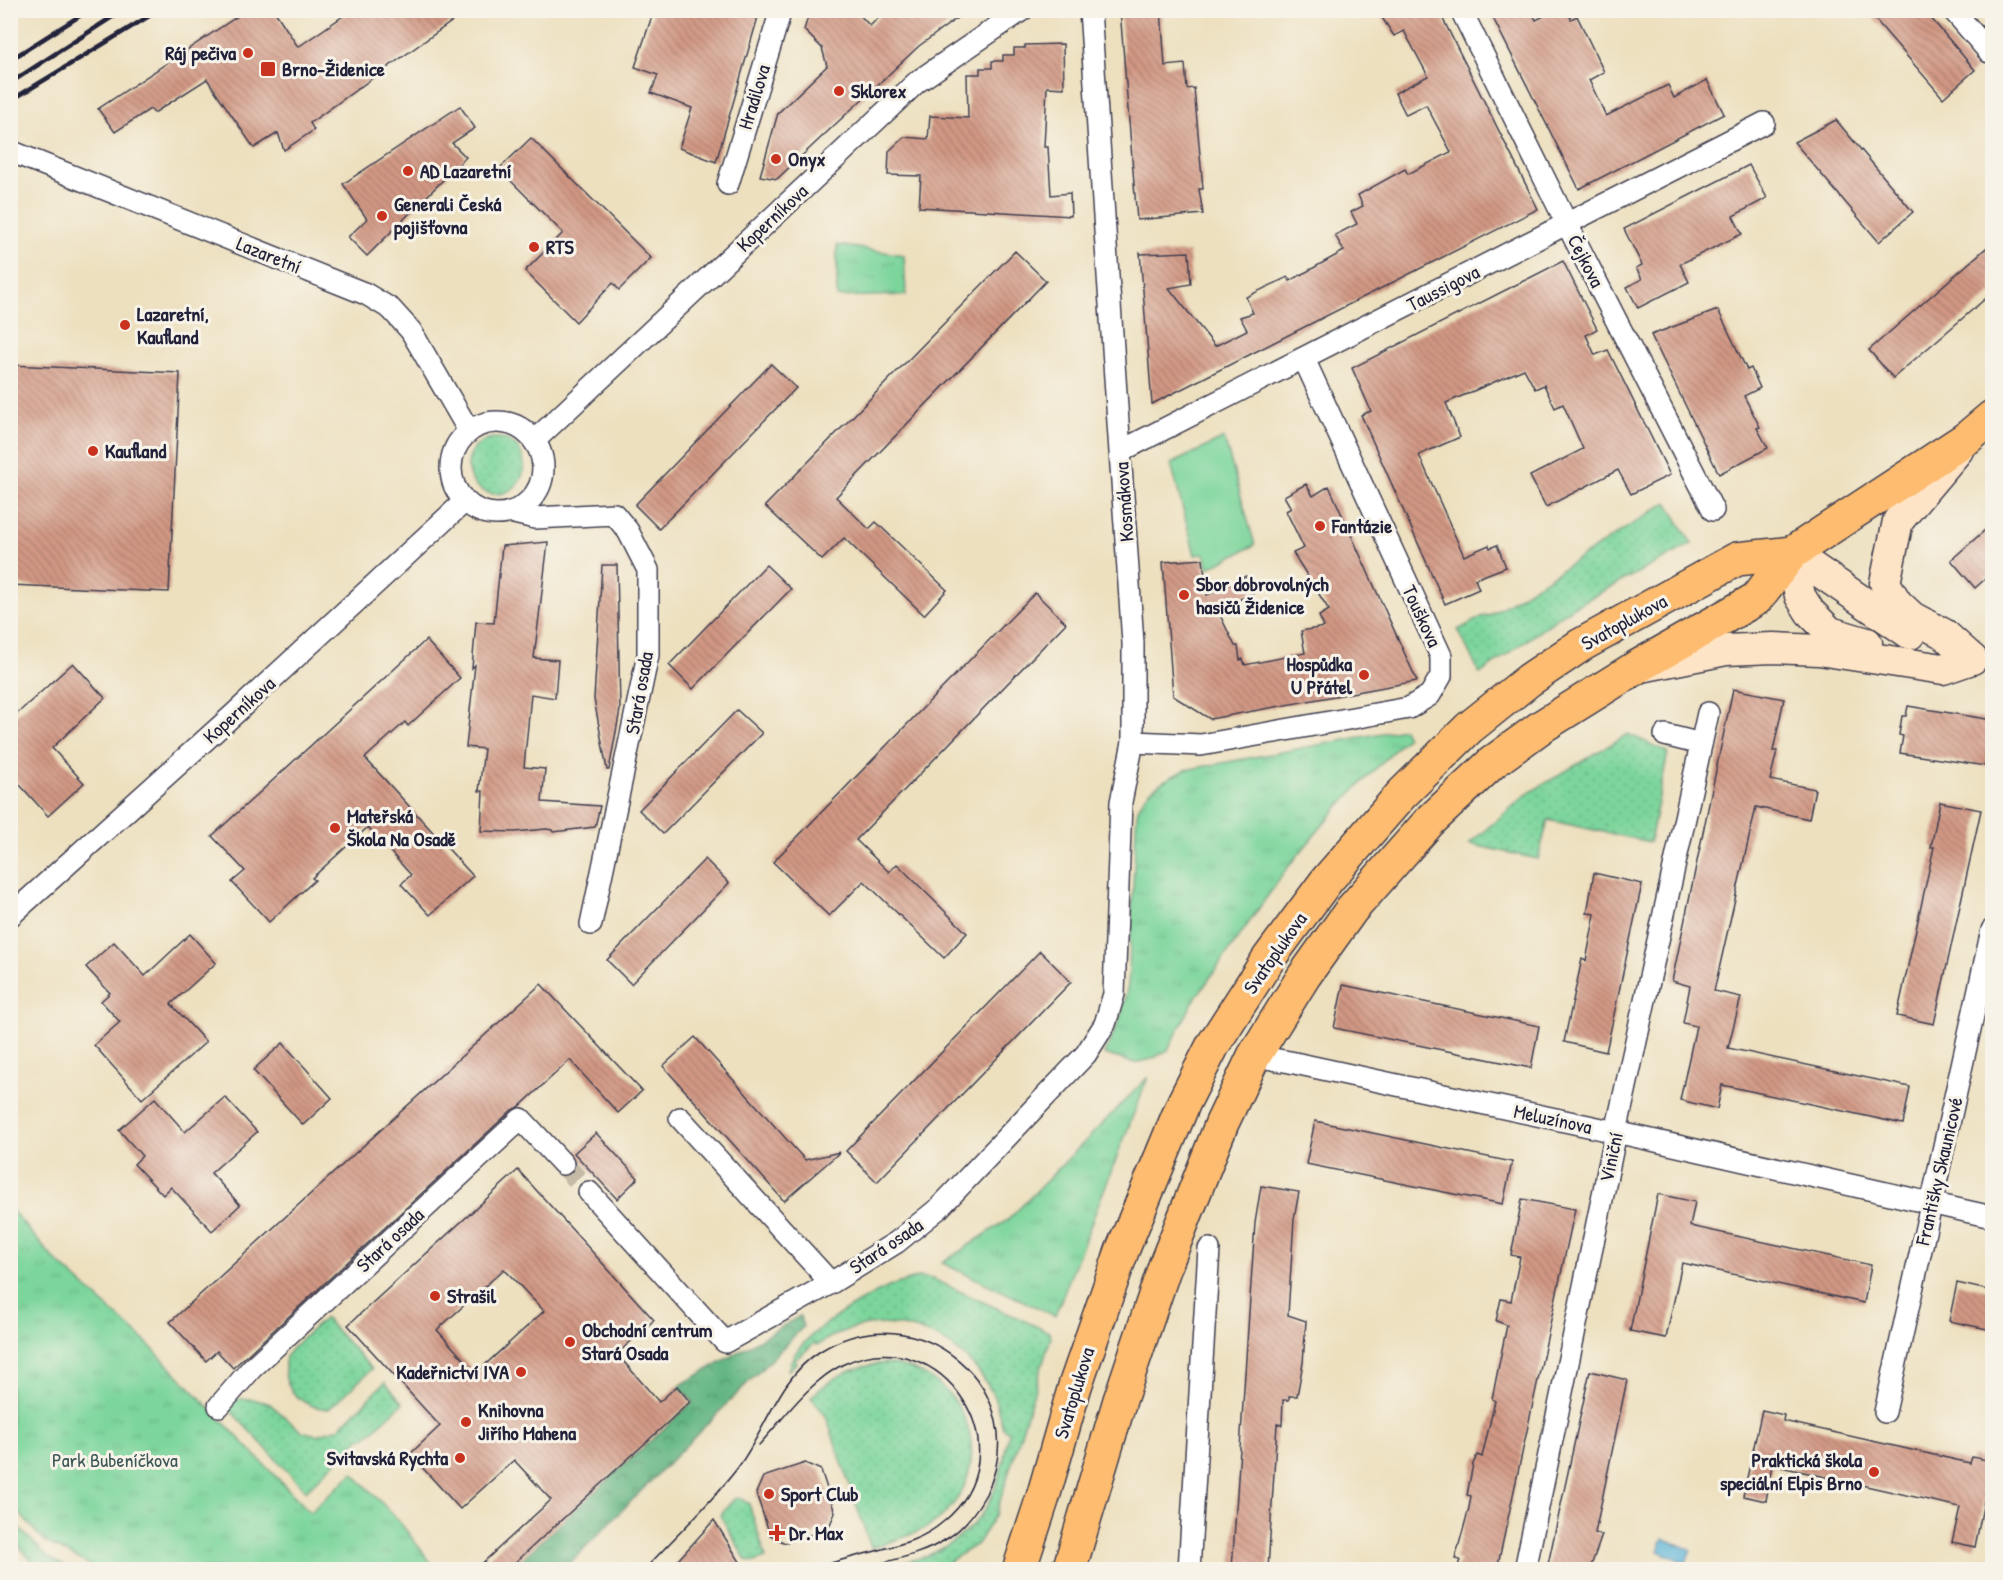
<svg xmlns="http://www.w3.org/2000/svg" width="2003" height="1580" font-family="'Patrick Hand',sans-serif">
	<defs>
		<pattern id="grass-dots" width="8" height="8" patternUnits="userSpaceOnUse" patternTransform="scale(1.5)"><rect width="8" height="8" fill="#7bd59b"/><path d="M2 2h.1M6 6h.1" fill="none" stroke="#6ab786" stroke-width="1.8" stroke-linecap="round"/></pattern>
		<pattern id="forest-crowns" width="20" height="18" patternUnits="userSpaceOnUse" patternTransform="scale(1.5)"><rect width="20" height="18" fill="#64b683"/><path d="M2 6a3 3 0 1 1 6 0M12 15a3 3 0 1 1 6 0" fill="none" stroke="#52946c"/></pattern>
		<pattern id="park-tufts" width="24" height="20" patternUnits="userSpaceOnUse" patternTransform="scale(1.5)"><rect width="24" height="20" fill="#7bd59b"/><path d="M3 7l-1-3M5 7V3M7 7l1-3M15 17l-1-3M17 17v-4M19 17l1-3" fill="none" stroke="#6ab786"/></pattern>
		<pattern id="building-back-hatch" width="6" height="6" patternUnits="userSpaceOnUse" patternTransform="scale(1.5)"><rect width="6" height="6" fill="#d29884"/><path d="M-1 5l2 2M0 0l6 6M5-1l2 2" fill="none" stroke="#aa7c6d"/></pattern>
	</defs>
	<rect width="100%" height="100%" fill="#f7f3e8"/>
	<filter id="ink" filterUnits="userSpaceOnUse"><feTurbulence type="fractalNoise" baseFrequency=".0167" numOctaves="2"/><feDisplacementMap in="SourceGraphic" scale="12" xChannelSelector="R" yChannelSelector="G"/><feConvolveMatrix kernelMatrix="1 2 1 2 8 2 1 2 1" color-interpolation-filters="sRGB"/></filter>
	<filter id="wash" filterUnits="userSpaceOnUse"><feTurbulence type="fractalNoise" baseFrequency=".008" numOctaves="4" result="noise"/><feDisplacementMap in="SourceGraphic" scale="24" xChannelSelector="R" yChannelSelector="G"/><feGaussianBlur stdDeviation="1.35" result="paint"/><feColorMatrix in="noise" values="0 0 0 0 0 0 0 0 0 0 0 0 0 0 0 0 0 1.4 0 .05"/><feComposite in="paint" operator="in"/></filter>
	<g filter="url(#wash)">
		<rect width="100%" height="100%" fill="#ede0bf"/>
		<g fill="url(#grass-dots)" stroke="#4e7c6b" stroke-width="1.5">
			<circle cx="496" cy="466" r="28"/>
			<polygon points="1667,502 1692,544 1573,607 1480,674 1458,630 1485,615 1489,616"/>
			<polygon points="1628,734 1668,752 1650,842 1548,820 1538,859 1469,844 1527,794"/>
			<path d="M920,1277l13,2 116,53 2,5 -55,177 -19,30 -40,25h-54c14,-7 33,-8 48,-15 58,-27 67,-64 78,-122l-6,-4c-3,-10 -5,-21 -9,-31 -26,-58 -97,-90 -157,-63 -7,3 -13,7 -20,11l-2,-2 -20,17 1,3 -8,8c4,-34 76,-73 105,-86 9,-3 18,-5 27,-8z"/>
			<path d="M325,1318l47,51 -43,40c-21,-1 -41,-13 -44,-35 0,-6 -1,-15 2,-19 5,-10 29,-28 38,-37z"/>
			<path d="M885,1363c82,8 118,102 53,157 -19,15 -45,20 -67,28l-45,-132 -15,-19c24,-23 42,-30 74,-34z"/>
			<polygon points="385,1382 403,1403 365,1438 361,1437 306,1491 228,1408 238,1399 253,1399 270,1404 301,1431 317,1435 339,1428"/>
			<polygon points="740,1498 749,1504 766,1558 754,1562 746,1560 720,1515 734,1499"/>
			<polygon points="11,1520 48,1557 70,1569 40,1569 11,1538"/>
		</g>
		<polygon fill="url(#forest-crowns)" stroke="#436c5f" stroke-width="1.5" points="800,1316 803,1327 564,1569 511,1569 693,1402 679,1386"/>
		<g fill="url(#park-tufts)" stroke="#4e7c6b" stroke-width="1.5">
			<polygon points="837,245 904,255 906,295 837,297"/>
			<path d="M1403,729l4,8 -69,70 -50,60 -95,135 -25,48 -16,9 -18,4 -30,-9 16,-35 8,-34 8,-158c1,-6 0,-14 3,-20 7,-18 29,-29 46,-37z"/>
			<polygon points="1148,1077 1055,1316 942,1263 1009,1219"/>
			<polygon points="10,1208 53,1258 145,1341 310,1512 353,1473 398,1520 436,1569 97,1569 44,1541 11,1504"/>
		</g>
		<polygon fill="#7bd59b" stroke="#4e7c6b" stroke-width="1.5" points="1224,438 1255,545 1208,568 1205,554 1195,555 1171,464"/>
		<polygon fill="#5ab4d8" stroke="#3e6b8a" stroke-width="1.5" points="1663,1538 1691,1550 1686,1563 1658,1551"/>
		<g id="blocks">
			<g fill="url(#building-back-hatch)" fill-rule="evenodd">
				<polygon points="247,10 274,10 298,47 352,10 468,10 310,123 314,130 284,150 278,133 254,148 207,79 154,113 150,109 115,132 98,109"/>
				<polygon points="654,10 760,10 716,162 679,148 692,108 651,93 658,75 635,67"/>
				<polygon points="810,10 855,10 870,26 886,10 968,10 919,46 777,179 760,176 778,113 827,66 822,48 804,30"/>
				<polygon points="1120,10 1161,10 1165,66 1185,64 1187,89 1194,88 1203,189 1199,189 1203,214 1137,220"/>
				<polygon points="1377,10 1445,10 1440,13 1538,209 1152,404 1140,252 1141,254 1189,252 1191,284 1169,288 1215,346 1247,330 1240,317 1253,313 1246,297 1288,277 1290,281 1344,251 1335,235 1357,224 1351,212 1363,206 1358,195 1405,169 1408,174 1451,152 1426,105 1406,115 1395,93 1428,76 1404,31 1394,36"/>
				<polygon points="1489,10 1531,10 1536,20 1556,10 1567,10 1571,19 1577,16 1604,72 1589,80 1606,116 1668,85 1674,98 1707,80 1724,114 1579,189"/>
				<polygon points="1867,10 1924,10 1975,70 1943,98"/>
				<polygon points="1063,44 1064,88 1047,87 1044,147 1048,147 1051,195 1070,193 1071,216 919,207 921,176 888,175 889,151 904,137 928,139 930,116 968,118 967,74 980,74 980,68 992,68 992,61 1003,61 1003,55 1014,55 1014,48 1025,48 1025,45"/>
				<polygon points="460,106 475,128 452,143 466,157 367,256 348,237 367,219 343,184"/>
				<polygon points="1836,120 1913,212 1879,242 1794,142"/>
				<polygon points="531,138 651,258 619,290 613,283 576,322 525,271 563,233 499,169"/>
				<polygon points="1749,165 1767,198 1733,216 1742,234 1680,264 1689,282 1638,308 1627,287 1642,279 1636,268 1642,265 1624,229"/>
				<polygon points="1992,243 1992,293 1893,378 1869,350"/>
				<polygon points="1015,251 1046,281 836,497 869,529 876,522 947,590 924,615 844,538 822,560 765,506"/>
				<polygon points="1563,261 1597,329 1586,335 1595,355 1608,350 1670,475 1631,494 1618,470 1546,507 1530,476 1583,449 1563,404 1555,408 1544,385 1535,389 1524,369 1446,403 1460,437 1419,455 1464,556 1489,545 1490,548 1497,545 1506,567 1475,579 1479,589 1445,604 1361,415 1371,411 1352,368"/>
				<polygon points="1718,310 1747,370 1751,368 1760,388 1744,396 1760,427 1757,428 1768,448 1719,474 1651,335"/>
				<polygon points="771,364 796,388 659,529 635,505"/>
				<polygon points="10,365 180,373 169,592 10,585"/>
				<polygon points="1306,484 1313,496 1329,486 1417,681 1210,719 1173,696 1163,562 1203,559 1207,595 1246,576 1254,592 1218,611 1235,646 1238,646 1240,660 1243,659 1245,665 1305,653 1301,631 1324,627 1319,616 1329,610 1293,553 1304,548 1286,511 1291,508 1284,496"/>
				<polygon points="1992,524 1992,573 1975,588 1951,560"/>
				<polygon points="548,542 534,658 558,660 555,698 531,694 524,767 545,769 542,802 600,806 595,827 553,832 552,830 546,829 515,832 481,831 483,791 479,791 484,749 466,747 475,665 472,668 476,622 494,623 502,546"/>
				<polygon points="602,565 617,565 620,710 609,770 607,770 594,699"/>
				<polygon points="766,565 791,589 693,689 669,665"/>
				<polygon points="1035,593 1066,623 856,840 889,872 897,864 967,933 944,958 864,881 829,916 773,862"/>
				<polygon points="426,640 460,678 408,726 405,722 365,758 473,876 430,915 401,884 411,875 368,827 312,878 315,880 269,922 232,882 245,871 212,836"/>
				<polygon points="73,663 105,698 52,748 84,783 48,816 10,774 10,720"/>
				<polygon points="1733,689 1784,699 1773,751 1777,751 1770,780 1815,789 1809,819 1756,807 1714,991 1741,997 1728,1048 1910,1087 1903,1124 1722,1085 1717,1109 1680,1100 1696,1026 1683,1023 1690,986 1672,981"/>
				<polygon points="1908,706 1992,720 1992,767 1900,753 1903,736 1899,735 1902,716 1906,716"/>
				<polygon points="737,710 762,733 663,834 639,810"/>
				<polygon points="1940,802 1981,810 1934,1024 1897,1016 1934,847 1931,847"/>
				<polygon points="705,859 729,883 631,984 607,960"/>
				<polygon points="1594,873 1642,884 1606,1052 1564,1042 1582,959 1586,961 1595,914 1587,913"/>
				<polygon points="190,934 216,963 171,1004 206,1042 142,1099 94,1045 120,1022 101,1001 110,993 86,967 114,942 145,976"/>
				<polygon points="1040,951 1071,982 877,1182 846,1151"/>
				<polygon points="541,984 642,1091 618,1113 570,1060 519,1107 512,1110 233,1368 217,1351 206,1361 170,1322"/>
				<polygon points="1343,985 1539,1026 1531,1068 1334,1028"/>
				<polygon points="695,1037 805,1160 840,1152 784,1201 663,1066"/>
				<polygon points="283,1043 332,1098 303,1125 253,1070"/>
				<polygon points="225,1097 257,1132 211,1173 240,1205 212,1231 171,1187 163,1195 134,1164 142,1156 119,1130 155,1098 185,1132"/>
				<polygon points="1315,1121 1512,1162 1503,1204 1306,1164"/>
				<polygon points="596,1133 638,1178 617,1199 574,1153"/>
				<path d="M518,1170l136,150 -37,34 42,48 18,-16 13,16 -182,167h-32l75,-69 -37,-40 -54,49 -50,-55 30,-28 -92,-101zM504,1269l40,42 -68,62 -39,-43z"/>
				<polygon points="1261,1186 1299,1192 1294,1219 1288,1315 1306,1321 1303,1363 1297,1396 1289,1396 1289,1400 1283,1400 1282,1425 1277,1424 1268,1569 1232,1569 1255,1223"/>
				<polygon points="1658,1194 1695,1202 1690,1226 1871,1265 1864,1303 1682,1263 1666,1338 1630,1331"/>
				<polygon points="1522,1199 1575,1209 1497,1569 1457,1569 1460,1560 1455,1559 1469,1508 1471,1496 1467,1495 1473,1464 1477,1455 1482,1457 1495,1401 1492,1399 1507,1325 1496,1321 1501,1299 1511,1301 1520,1257 1511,1255"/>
				<polygon points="1957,1283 1992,1291 1992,1330 1949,1321"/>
				<polygon points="1590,1371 1627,1380 1595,1533 1602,1535 1590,1569 1547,1569"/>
				<polygon points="1762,1410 1784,1415 1783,1421 1970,1463 1972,1457 1992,1461 1975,1547 1952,1542 1960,1507 1772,1465 1766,1501 1743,1496"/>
				<polygon points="805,1463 821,1470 835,1513 828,1529 785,1543 770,1535 756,1493 763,1477"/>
				<polygon points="714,1520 742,1565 725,1569 670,1569"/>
			</g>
		</g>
	</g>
	<g filter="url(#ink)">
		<use href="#blocks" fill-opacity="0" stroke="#403e4f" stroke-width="1.5"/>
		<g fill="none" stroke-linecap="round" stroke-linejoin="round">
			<polyline stroke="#c4baa5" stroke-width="21" stroke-dasharray="21 10" stroke-linecap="butt" points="563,1164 589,1192"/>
			<defs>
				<g id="street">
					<polyline points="1461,10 1567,224 1713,510"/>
					<polyline points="1953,10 1989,52"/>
					<polyline points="10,151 366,294 391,309 411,331 469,431"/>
					<polyline points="728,184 781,10"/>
					<circle cx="497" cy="468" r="46"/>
					<polyline points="534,441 917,82 1022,10"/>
					<polyline points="1121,451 1764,123"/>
					<polyline points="510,512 535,518 614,514 628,531 648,570 648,655 591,924"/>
					<polyline points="1665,735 1701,744"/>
					<polyline points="1133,742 1201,745 1409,708 1430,695 1441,676 1441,656 1304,359"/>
					<polyline points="10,916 232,716 465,501"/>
					<polyline points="1254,1056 1290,1062 1616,1132 1992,1217"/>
					<polyline points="680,1118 831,1283"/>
					<polyline points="589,1192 725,1342 831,1283 897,1242 939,1208 1086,1054 1105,1024 1114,994 1121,802 1133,742 1133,643 1090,10"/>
					<polyline points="219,1406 252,1368 521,1119 563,1164"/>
					<polyline points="1885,1412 1992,930"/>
					<polyline points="1189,1570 1209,1249"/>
					<polyline points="1525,1570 1616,1132 1708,713"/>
				</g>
				<g id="secondary">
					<polyline points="1958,450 1898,521 1885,583 1897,603 1912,617 1944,634 1972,659"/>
					<polyline points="1792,553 1800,596 1810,612 1830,632 1867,643"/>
					<polyline points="1792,553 1910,634"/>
					<polyline points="1646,666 1726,650 1773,648 1819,650 1943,669 1972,659"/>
				</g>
				<g id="primary">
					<polyline points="1019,1570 1043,1497 1075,1386 1122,1251 1184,1102 1213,1045 1269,958 1327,880 1401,795 1469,728 1529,680 1581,645 1737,559 1792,553"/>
					<polyline points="1069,1570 1120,1400 1165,1266 1222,1123 1254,1056 1304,976 1352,909 1429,822 1493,762 1541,727 1637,667 1756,599 1792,553 1967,438 1992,417"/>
				</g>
			</defs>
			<use href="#street" stroke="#403e4f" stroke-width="24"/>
			<use href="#secondary" stroke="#403e4f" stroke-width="33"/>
			<use href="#primary" stroke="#403e4f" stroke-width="36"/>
			<use href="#street" stroke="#fff" stroke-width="21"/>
			<use href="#secondary" stroke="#fee4c6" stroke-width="30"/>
			<use href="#primary" stroke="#fdbc70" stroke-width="33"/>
			<g stroke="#22223b" stroke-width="1.5">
				<path d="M759,1445c25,-27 50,-64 85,-81 98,-46 186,88 99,158 -23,20 -50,24 -79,32 -19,5 -38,10 -57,16"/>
				<polyline points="10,1564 19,1570"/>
				<path d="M644,1570c31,-33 65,-65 92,-100 29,-37 42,-92 83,-118 98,-64 219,39 167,142 -10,18 -21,33 -38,44 -28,19 -63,23 -94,32"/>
			</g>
			<g stroke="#22223b" stroke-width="4.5">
				<polyline points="10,14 16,10"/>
				<polyline points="10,60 89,10"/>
				<polyline points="10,83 123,10"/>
				<polyline points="10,101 159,10"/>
			</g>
		</g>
	</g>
	<g fill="#c8321e" stroke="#f7f3e8" stroke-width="2">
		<circle cx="248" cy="53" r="6"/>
		<rect x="260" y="61" width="16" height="16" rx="3"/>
		<circle cx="839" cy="91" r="6"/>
		<circle cx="776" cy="159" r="6"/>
		<circle cx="408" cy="171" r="6"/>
		<circle cx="382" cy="216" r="6"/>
		<circle cx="534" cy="247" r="6"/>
		<circle cx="125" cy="325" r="6"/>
		<circle cx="93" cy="451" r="6"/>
		<circle cx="1320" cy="526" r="6"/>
		<circle cx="1184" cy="595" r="6"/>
		<circle cx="1364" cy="675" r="6"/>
		<circle cx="335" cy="828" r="6"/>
		<circle cx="435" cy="1296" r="6"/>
		<circle cx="570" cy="1342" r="6"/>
		<circle cx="521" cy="1372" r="6"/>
		<circle cx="466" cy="1422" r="6"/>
		<circle cx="460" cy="1458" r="6"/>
		<circle cx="1874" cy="1472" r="6"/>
		<circle cx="769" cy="1494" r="6"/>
		<path d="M774 1524h6v6h6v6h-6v6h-6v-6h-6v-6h6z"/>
	</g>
	<g text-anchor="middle" stroke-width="6" stroke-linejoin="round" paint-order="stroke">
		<g font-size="20" font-weight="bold" fill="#22223b" stroke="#f7f3e8" text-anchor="start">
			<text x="236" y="60" text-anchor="end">Ráj pečiva</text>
			<text x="282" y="76">Brno-Židenice</text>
			<text x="851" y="98">Sklorex</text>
			<text x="788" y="166">Onyx</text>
			<text x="420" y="178">AD Lazaretní</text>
			<text x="394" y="211">Generali Česká<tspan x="394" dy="23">pojišťovna</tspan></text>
			<text x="546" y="254">RTS</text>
			<text x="137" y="321">Lazaretní,<tspan x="137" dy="23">Kaufland</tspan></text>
			<text x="105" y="458">Kaufland</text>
			<text x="1332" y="533">Fantázie</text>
			<text x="1196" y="591">Sbor dobrovolných<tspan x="1196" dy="23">hasičů Židenice</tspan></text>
			<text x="1352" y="671" text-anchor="end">Hospůdka<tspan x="1352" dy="23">U Přátel</tspan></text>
			<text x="347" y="823">Mateřská<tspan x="347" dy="23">Škola Na Osadě</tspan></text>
			<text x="447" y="1303">Strašil</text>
			<text x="582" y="1337">Obchodní centrum<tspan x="582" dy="23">Stará Osada</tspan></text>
			<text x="509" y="1379" text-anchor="end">Kadeřnictví IVA</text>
			<text x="478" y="1417">Knihovna<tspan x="478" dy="23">Jiřího Mahena</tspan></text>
			<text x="448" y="1465" text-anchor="end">Svitavská Rychta</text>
			<text x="1862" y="1467" text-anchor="end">Praktická škola<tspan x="1862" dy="23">speciální Elpis Brno</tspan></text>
			<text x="781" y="1501">Sport Club</text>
			<text x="789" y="1540">Dr. Max</text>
		</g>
		<g font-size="20" fill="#22223b" stroke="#f7f3e8">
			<text transform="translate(754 97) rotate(-73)" y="7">Hradilova</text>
			<text transform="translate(772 218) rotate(-43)" y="7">Koperníkova</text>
			<text transform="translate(269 255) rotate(22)" y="7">Lazaretní</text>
			<text transform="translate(1586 261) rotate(63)" y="7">Čejkova</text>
			<text transform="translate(1443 288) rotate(-27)" y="7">Taussigova</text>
			<text transform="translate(1124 502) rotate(-94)" y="7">Kosmákova</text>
			<text transform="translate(1422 616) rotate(65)" y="7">Touškova</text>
			<text transform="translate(1624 622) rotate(-29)" y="7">Svatoplukova</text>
			<text transform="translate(639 693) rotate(-80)" y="7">Stará osada</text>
			<text transform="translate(239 710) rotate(-42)" y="7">Koperníkova</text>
			<text transform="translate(1275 953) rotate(-55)" y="7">Svatoplukova</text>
			<text transform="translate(1553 1119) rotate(12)" y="7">Meluzínova</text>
			<text transform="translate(1611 1157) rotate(-78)" y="7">Viniční</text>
			<text transform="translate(1939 1171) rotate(-77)" y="7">Františky Skaunicové</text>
			<text transform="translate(390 1240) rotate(-43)" y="7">Stará osada</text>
			<text transform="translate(886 1246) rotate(-34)" y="7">Stará osada</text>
			<text transform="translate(1074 1393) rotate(-73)" y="7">Svatoplukova</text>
		</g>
		<g font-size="20" fill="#3d5858" stroke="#f7f3e8">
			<text x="115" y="1467">Park Bubeníčkova</text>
		</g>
	</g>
	<rect width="2003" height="1580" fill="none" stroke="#f7f3e8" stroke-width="36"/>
</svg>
